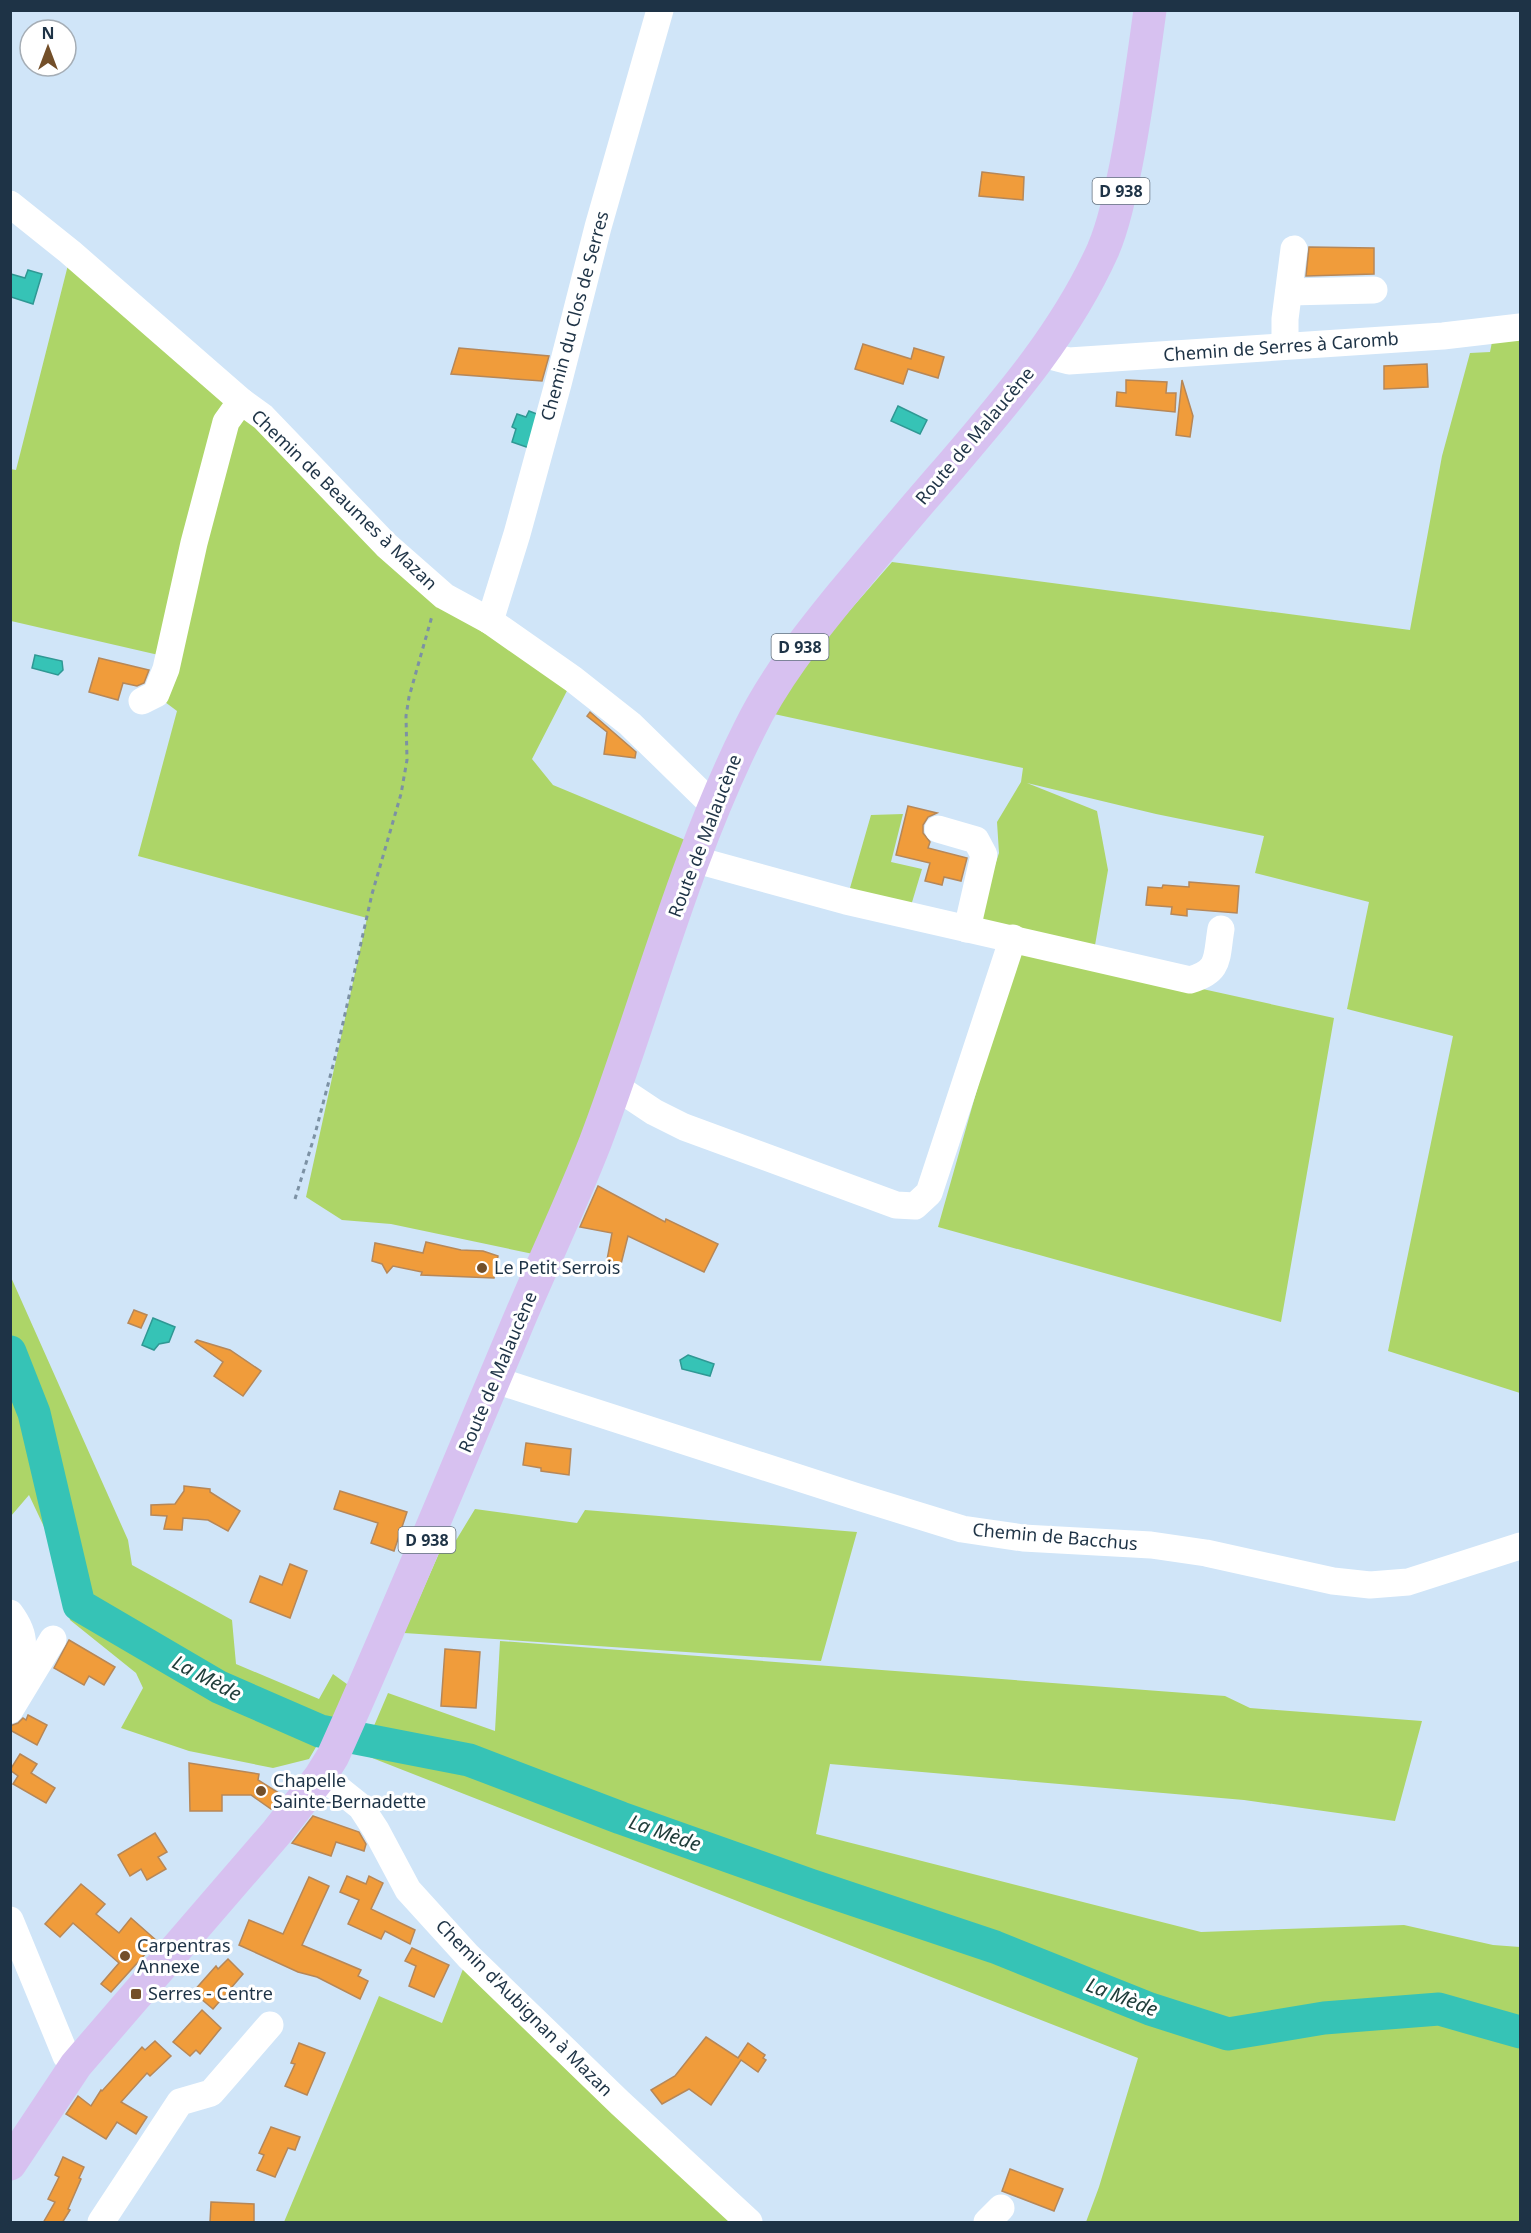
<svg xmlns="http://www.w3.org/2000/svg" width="1531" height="2233" font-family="'Noto Sans',sans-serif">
	<rect width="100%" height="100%" fill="#d0e5f8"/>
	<g fill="#add568">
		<polygon points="68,265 225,395 163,656 11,621 10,469 16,470"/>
		<polygon points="1520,334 1520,1393 1388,1351 1453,1036 1347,1009 1369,902 1255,873 1264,836 1156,814 1027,783 1097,811 1108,870 1094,951 975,925 999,853 997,822 1021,782 1023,768 774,714 811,655 892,562 1410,630 1442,456 1470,353 1490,352 1493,337"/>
		<polygon points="247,417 570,685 532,759 553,785 690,842 538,1255 391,1224 342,1220 306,1197 367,918 138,856 177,711 161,699 234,420"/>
		<polygon points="903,814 891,862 922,869 910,909 848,895 871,815"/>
		<polygon points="1018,945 1189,986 1334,1018 1281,1322 938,1227"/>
		<polygon points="10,1275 128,1540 132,1565 232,1620 236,1664 319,1699 333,1674 351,1687 309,1759 273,1768 189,1751 121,1728 143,1688 136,1673 70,1620 54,1548 29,1495 11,1516"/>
		<polygon points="475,1509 577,1523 585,1510 857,1532 821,1661 404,1633 444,1542 455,1542"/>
		<polygon points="500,1641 1225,1696 1250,1708 1422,1721 1395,1821 1244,1800 830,1764 816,1834 1201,1932 1404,1925 1493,1945 1520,1947 1520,2222 1086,2222 1099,2187 1138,2058 362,1754 388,1693 495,1731"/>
		<polygon points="463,1969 731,2222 284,2222 379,1996 442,2023"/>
	</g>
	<g fill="#36c3b6" stroke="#2f9894" stroke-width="1.5">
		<polygon points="28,270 42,274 33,304 11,297 11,274 25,278"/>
		<polygon points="898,406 927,420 920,434 891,421"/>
		<polygon points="529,411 542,416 535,450 512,442 516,429 512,427 517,414 526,417"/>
		<polygon points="35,655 62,661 63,670 58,675 32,668"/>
		<polygon points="153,1318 175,1327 169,1342 159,1344 154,1350 142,1345"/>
		<polygon points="688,1355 714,1364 710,1376 682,1369 680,1360"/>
	</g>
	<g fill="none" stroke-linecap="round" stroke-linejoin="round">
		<polyline stroke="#36c3b6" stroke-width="33" points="10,1352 34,1413 79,1605 219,1687 320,1731 469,1760 621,1818 810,1885 995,1947 1150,2009 1228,2034 1324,2018 1439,2009 1520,2032"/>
	</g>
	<g fill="#f09c3b" stroke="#b68758" stroke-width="1.5">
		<polygon points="982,172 1024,177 1023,200 979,196"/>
		<polygon points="1309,247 1374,248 1374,274 1306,276"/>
		<polygon points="863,344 911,359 914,348 944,357 938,378 908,369 903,384 855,369"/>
		<polygon points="459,348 549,356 542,381 451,374"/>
		<polygon points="1427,364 1428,387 1384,389 1384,366"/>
		<polygon points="1126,380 1167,382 1166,393 1176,393 1175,412 1116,406 1117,392 1126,393"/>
		<polygon points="1182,380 1193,416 1190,437 1176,435"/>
		<polygon points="99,658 128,665 149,670 144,683 137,686 123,683 118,700 89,692"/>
		<polygon points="590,712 636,752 635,758 604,754 607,732 587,716"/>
		<polygon points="908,806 937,813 928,817 923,825 923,833 930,842 928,848 967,858 961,881 944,877 942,885 925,881 930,863 896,855"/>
		<polygon points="1189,882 1239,886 1237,913 1187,909 1187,916 1171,914 1172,907 1146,905 1148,887 1162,888 1163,885 1189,887"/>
		<polygon points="598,1186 665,1222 666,1219 718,1244 704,1272 628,1236 621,1264 607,1260 612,1233 580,1227"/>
		<polygon points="426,1242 461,1250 483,1251 498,1256 494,1278 421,1275 422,1272 393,1266 387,1273 382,1264 372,1261 375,1243 423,1253"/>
		<polygon points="134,1310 147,1315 141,1328 128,1323"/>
		<polygon points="197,1340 230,1350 261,1371 243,1396 214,1376 223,1362 195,1342"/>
		<polygon points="526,1443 571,1449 569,1475 541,1471 541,1468 523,1465"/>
		<polygon points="184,1486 210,1489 210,1492 240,1511 228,1531 208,1520 183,1518 182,1530 164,1529 167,1516 151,1515 151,1505 175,1504 184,1491"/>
		<polygon points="340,1491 407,1512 394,1551 371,1543 378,1523 334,1509"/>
		<polygon points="290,1564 307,1571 290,1618 250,1602 260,1576 282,1585"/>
		<polygon points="69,1640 115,1667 104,1685 89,1676 84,1685 54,1668"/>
		<polygon points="445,1649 480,1652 476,1708 441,1706"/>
		<polygon points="28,1715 47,1725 37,1745 10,1730 10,1726 18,1723 23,1718 26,1720"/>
		<polygon points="20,1754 37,1764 31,1773 55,1788 46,1803 13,1784 18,1776 10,1770"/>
		<polygon points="189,1763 259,1774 258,1780 282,1795 271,1809 251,1795 222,1795 222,1811 190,1811"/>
		<polygon points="313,1816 359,1832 366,1844 364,1851 336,1842 331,1856 292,1843"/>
		<polygon points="155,1833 167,1852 158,1857 166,1869 147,1880 141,1869 130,1876 118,1855"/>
		<polygon points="347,1876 366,1884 369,1876 383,1883 371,1909 415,1930 410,1944 385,1931 381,1939 348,1924 359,1900 340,1892"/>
		<polygon points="309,1877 329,1886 302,1945 361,1970 358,1976 368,1981 360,1999 317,1977 298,1972 239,1945 249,1920 283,1934"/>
		<polygon points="81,1884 105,1904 96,1914 119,1933 131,1918 157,1941 111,1992 101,1984 119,1963 73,1923 60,1937 45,1924"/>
		<polygon points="412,1948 449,1965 434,1997 409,1986 416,1966 405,1961"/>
		<polygon points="228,1959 243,1974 213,2009 193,1992 216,1966 218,1969"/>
		<polygon points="202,2010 221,2028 200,2054 196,2050 190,2056 173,2042"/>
		<polygon points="706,2037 738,2058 748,2043 765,2055 763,2058 766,2060 758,2072 741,2060 711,2105 689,2089 662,2104 651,2090 675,2076"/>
		<polygon points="155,2041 171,2056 150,2076 147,2073 121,2102 147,2117 136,2134 117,2122 106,2139 66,2114 78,2096 91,2106 101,2090 102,2091 142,2047 145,2050"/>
		<polygon points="299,2043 325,2053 307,2095 285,2086 295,2064 291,2063"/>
		<polygon points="271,2127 300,2137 295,2150 288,2148 275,2177 257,2170 264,2155 259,2153"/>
		<polygon points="63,2157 84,2167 79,2178 81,2179 68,2209 70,2210 62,2223 43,2223 55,2202 48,2199 59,2177 55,2175"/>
		<polygon points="1010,2169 1063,2189 1054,2211 1002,2191"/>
		<polygon points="211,2202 254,2204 254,2223 210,2223"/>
	</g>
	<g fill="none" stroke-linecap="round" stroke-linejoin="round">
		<polyline stroke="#7c91a4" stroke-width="3" stroke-dasharray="4.5 4.5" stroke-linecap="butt" points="295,1199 315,1134 336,1054 372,894 401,794 407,760 406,716 409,697 432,616"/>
		<g stroke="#fff" stroke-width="27">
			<polyline points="10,204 70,252 241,401 263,417 386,545 444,596 490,621 573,679 630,724 713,805"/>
			<polyline points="1289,292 1374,290"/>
			<polyline points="1285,346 1285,319 1294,249"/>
			<polyline points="1042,354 1069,361 1443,336 1520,327"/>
			<polyline points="490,621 517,534 558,384 598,227 660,10"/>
			<polyline points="142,701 156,694 166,669 194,543 226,422 241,401"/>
			<polyline points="938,829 976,840 984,855 967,929"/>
			<path d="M693,859l153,42 344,79c31,-9 26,-22 31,-51"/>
			<polyline points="615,1086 654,1112 684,1127 896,1205 915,1206 929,1193 1013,938"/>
			<polyline points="495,1380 858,1497 962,1529 1023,1538 1151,1545 1206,1553 1333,1581 1370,1585 1408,1582 1520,1546"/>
			<path d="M10,1613c20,27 13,39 0,66"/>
			<polyline points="10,1710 53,1639"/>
			<polyline points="320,1777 336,1787 361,1807 376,1830 408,1890 468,1956 620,2103 749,2222"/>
			<polyline points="10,1920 66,2056 76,2065"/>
			<polyline points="101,2222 180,2102 211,2093 270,2025"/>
			<polyline points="987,2222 1001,2208"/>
		</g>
		<path stroke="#d7c1f0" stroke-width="33" d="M10,2164l66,-99 201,-233 43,-55 13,-21c63,-140 121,-282 181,-424 26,-63 56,-125 81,-189 52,-137 88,-281 154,-413 24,-50 59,-94 94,-137 36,-43 71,-85 108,-127 58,-68 115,-134 152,-216 11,-26 17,-56 23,-85 10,-51 17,-103 24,-155"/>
	</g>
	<g fill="#734f29" stroke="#fff" stroke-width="2">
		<circle cx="482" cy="1268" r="6"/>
		<circle cx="261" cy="1791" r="6"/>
		<circle cx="125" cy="1956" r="6"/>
		<rect x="130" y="1988" width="12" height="12" rx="3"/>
	</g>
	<g text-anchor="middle" stroke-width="6" stroke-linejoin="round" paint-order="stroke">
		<g fill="#fff" stroke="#62707e" stroke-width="1.5">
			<rect x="1092.5" y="178" width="57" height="26" rx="4.5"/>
			<rect x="771.5" y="634" width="57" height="26" rx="4.5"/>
			<rect x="398.5" y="1527" width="57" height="26" rx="4.5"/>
		</g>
		<g font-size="16" font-weight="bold" fill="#1e3346">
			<text x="1121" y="197">D 938</text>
			<text x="800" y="653">D 938</text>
			<text x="427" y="1546">D 938</text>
		</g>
		<g font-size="18" fill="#1e3346" stroke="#fff">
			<text transform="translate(575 316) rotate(-75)" y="6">Chemin du Clos de Serres</text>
			<text transform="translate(1281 347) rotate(-4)" y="6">Chemin de Serres à Caromb</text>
			<text transform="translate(975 436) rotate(-50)" y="6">Route de Malaucène</text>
			<text transform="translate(344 500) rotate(44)" y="6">Chemin de Beaumes à Mazan</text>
			<text transform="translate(705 836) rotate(-69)" y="6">Route de Malaucène</text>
			<text transform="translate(498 1372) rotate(-67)" y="6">Route de Malaucène</text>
			<text transform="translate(1055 1537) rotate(5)" y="6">Chemin de Bacchus</text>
			<text transform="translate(524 2008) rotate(45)" y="6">Chemin d'Aubignan à Mazan</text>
		</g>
		<g font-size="18" fill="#1e3346" stroke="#fff" text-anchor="start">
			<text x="494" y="1274">Le Petit Serrois</text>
			<text x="273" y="1787">Chapelle<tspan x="273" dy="21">Sainte-Bernadette</tspan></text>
			<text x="137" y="1952">Carpentras<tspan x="137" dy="21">Annexe</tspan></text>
			<text x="148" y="2000">Serres - Centre</text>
		</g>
		<g font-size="20" font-style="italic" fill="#203d3a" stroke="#fff">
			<text transform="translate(207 1678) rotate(28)" y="7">La Mède</text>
			<text transform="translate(665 1833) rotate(19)" y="7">La Mède</text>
			<text transform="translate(1122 1997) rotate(21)" y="7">La Mède</text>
		</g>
	</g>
	<rect width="1531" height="2233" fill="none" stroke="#1e3346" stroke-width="24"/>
	<g transform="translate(48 48)"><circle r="28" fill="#ffffff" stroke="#a5adb5" stroke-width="1.5"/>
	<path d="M0-4.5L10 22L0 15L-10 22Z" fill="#734f29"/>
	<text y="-9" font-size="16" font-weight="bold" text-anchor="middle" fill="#1e3346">N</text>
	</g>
</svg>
